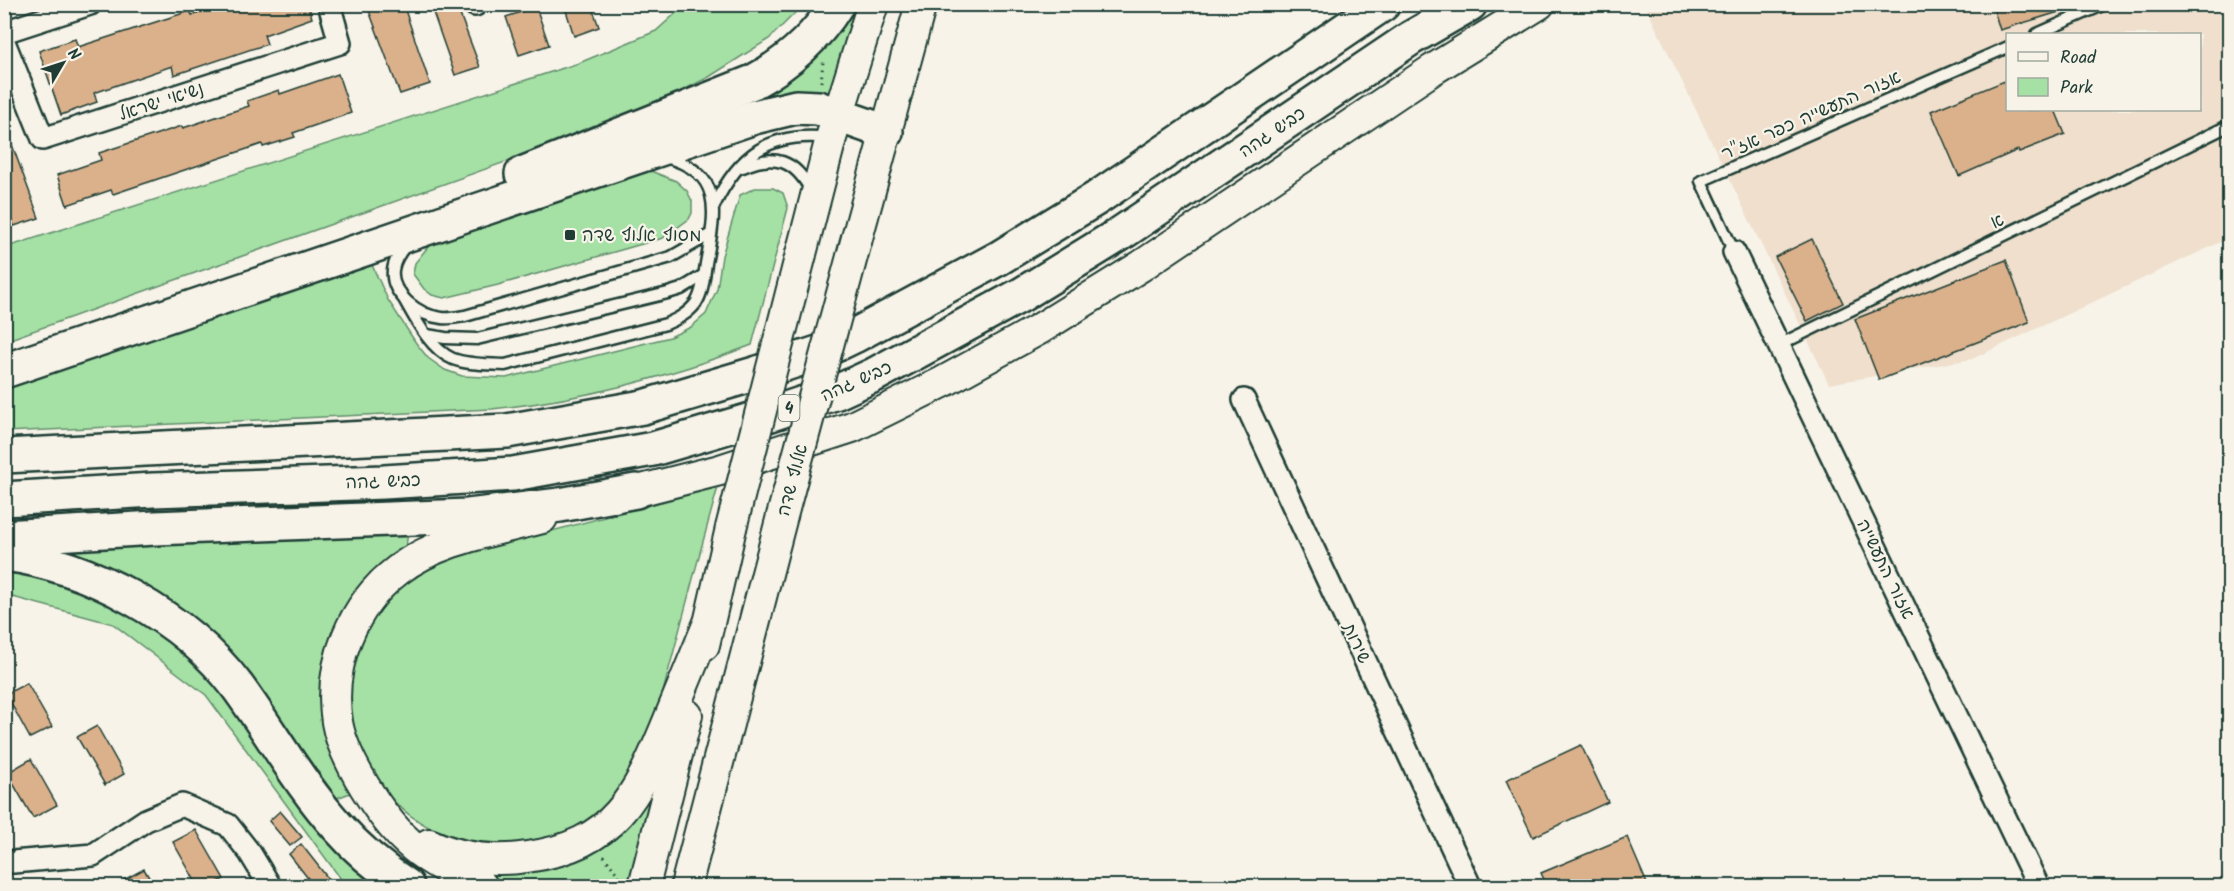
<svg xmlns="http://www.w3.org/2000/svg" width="2234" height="891" font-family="Kalam,'Playpen Sans Hebrew',sans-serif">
	<rect width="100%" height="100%" fill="#f7f3e8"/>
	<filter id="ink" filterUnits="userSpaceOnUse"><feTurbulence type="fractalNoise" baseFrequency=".0167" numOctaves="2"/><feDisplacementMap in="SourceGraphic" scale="12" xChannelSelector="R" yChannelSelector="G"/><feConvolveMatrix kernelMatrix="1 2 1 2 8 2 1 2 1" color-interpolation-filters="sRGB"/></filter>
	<g filter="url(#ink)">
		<path fill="#efdfcc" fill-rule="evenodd" d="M1645,5h584v233l-257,121 -143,25zM2008,34h192v76h-192z"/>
		<g fill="#a5e0a5" stroke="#628e6c" stroke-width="1.5">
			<polygon points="685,5 803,5 769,39 709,77 628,118 5,341 4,248 579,63 656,31"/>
			<polygon points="844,5 860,5 833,100 732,116"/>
			<polygon points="648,170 676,181 687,191 692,201 692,213 689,219 663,238 498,285 444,298 432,295 424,289 413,274 415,263 431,243 629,173"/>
			<path d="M755,188h18l10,5 5,15 -36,137c-83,32 -171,55 -260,64l-487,23 -1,-47 367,-122 17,37 28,43 12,15 17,12 17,6 44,2 164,-41 21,-10 15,-13 11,-25 5,-33 18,-61z"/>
			<path d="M718,487c-16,57 -31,114 -46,171 -8,27 -13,56 -23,83 -5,15 -26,44 -36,57 -18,26 -48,36 -78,42 -183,38 -262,-211 -85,-282z"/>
			<polygon points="408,530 406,548 391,558 324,727 334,762 350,793 337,798 261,693 56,554 52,543"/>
			<polygon points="4,574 20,574 64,584 141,616 211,676 389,886 346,886 206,695 113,624 5,595"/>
			<path d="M648,791l9,2 -23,93h-137l-39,-18c43,1 105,10 140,-21 18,-17 33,-37 50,-56z"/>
		</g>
		<g fill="#dbb18c" stroke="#1f3d34" stroke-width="1.5">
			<polygon points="224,4 308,4 312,18 264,35 267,44 174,75 172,66 94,93 97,102 61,115 39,51 75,39 78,47 190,11 192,15"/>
			<polygon points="379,4 403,4 430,84 400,94 368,8"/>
			<polygon points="430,4 456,4 480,67 455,75"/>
			<polygon points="564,4 591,4 599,27 574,36"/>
			<polygon points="1992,4 2071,4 2072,8 2000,30"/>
			<polygon points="536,7 549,45 519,55 506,17"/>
			<polygon points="338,74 351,113 293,133 295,137 263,147 262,144 113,194 111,190 67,205 57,175 101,160 99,153 182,126 183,128 249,106 247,101 279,90 280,94"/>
			<polygon points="2007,80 2007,110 2055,110 2065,134 2019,152 2018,150 1959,176 1931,111"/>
			<polygon points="7,131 39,218 14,226 4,200 4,132"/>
			<polygon points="1812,239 1843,303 1807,321 1775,257"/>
			<polygon points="2006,260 2029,322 1879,380 1855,319"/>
			<polygon points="27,683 52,727 30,738 6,694"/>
			<polygon points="97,726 124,774 105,785 77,737"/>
			<polygon points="1581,745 1608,802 1533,837 1506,780"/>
			<polygon points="31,759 57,805 33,818 7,773"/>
			<polygon points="280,811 302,837 290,846 269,821"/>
			<polygon points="196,830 224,879 210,886 198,886 173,842"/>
			<polygon points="1627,837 1648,886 1547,886 1541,873"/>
			<polygon points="301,844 334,886 314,886 289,854"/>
			<polygon points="144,869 154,886 113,886"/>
		</g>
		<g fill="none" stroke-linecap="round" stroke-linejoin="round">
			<defs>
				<g id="lane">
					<polyline points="2037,34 2105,4"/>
					<path d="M743,167c31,-14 52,-7 68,24"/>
					<path d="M714,206c25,-52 56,-75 115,-68"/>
					<path d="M406,245c-6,7 -12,16 -13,25 -3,25 27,46 49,48 7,1 16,-1 23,-2l206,-59 40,-23"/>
					<polyline points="1734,252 1701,181 2008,47"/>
					<path d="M400,292c13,22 28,56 53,67 16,6 35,5 52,6l161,-41c11,-5 22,-10 30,-21 8,-12 8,-31 11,-45 9,-47 16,-86 -42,-101"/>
					<polyline points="427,335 445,338 477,339 668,293 681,289 704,275"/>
					<polyline points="1779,345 2230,125"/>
				</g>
				<g id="street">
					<polyline points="475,4 475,5"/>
					<polyline points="4,32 90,4"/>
					<polyline points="4,42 43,139 340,43 329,4"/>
					<polyline points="1734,252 2038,886"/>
					<polyline points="1244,400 1470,886"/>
					<polyline points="4,861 13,862 93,855 146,820 182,805 228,825 250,853 270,886"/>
				</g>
				<g id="secondary">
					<polyline points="857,238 921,4"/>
					<polyline points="801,254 831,138 873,4"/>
					<polyline points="614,497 720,470 852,427 943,382 1041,328 1141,266 1432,70 1539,4"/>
					<polyline points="704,645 731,528"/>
					<path d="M429,844c30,14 65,18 98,13 88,-12 110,-60 141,-135 13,-32 27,-65 40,-97"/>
					<path d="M482,886c-25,-11 -54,-25 -74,-44 -27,-24 -65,-84 -71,-120 -9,-57 15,-117 61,-152 40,-31 96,-39 144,-52"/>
					<polyline points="644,886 687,715"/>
					<polyline points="686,886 782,516"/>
				</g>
				<g id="highway">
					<path d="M522,174l231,-92c35,-19 63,-44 84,-78"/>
					<polyline points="4,371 754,117 796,107 818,108 886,132"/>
					<polyline points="4,456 507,431 643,407 758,373 821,352 854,336 999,258 1097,198 1383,4"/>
					<polyline points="4,499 153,490 384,482 513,474 653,449 771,414 837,392 874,375 1021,295 1120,234 1411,38 1470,4"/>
					<polyline points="4,537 155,528 468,516 560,505 636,491"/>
					<path d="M4,554c85,11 181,63 233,132 34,46 62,98 101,141 20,23 43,42 69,59"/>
				</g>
			</defs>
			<use href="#lane" stroke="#1f3d34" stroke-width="15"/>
			<use href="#street" stroke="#1f3d34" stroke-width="26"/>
			<use href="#secondary" stroke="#1f3d34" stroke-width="34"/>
			<use href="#highway" stroke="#1f3d34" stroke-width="38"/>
			<g stroke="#1f3d34" stroke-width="3" stroke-dasharray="1.5 4.5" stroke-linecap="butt">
				<polyline points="821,82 823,62"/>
				<polyline points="604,856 621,879"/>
			</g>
			<use href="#lane" stroke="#f7f3e8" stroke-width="10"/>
			<use href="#street" stroke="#f7f3e8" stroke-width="21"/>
			<use href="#secondary" stroke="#f7f3e8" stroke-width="30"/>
			<use href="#highway" stroke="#f7f3e8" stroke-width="33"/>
			<defs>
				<g id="secondary-bridge">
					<polyline points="782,516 857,238"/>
					<polyline points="731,528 801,254"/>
				</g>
			</defs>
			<use href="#secondary-bridge" stroke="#1f3d34" stroke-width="34" stroke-linecap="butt"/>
			<use href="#secondary-bridge" stroke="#f7f3e8" stroke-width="30"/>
		</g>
	</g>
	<rect fill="#1f3d34" stroke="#f7f3e8" stroke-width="2" x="564" y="229" width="12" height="12" rx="3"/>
	<g text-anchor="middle" stroke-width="4.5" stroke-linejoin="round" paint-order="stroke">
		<rect fill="#f7f3e8" stroke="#60746a" stroke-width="1.5" x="778.5" y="395" width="21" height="26" rx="4.5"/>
		<g font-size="16" font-weight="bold" fill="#1f3d34">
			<text x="789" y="414">4</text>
		</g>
		<g font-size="18" fill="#1f3d34" stroke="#f7f3e8">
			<text transform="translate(161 101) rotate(-18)" y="6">נשיאי ישראל</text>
			<text transform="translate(1811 115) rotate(-24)" y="6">אזור התעשייה כפר אז"ר</text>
			<text transform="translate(1272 132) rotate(-34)" y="6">כביש גהה</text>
			<text transform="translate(1997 221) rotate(-26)" y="6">א</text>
			<text transform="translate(856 381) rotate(-24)" y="6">כביש גהה</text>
			<text transform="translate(792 480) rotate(-75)" y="6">אלוף שדה</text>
			<text transform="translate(383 481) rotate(-2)" y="6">כביש גהה</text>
			<text transform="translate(1886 569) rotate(64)" y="6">אזור התעשייה</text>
			<text transform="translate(1357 643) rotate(65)" y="6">שירות</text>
		</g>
		<g font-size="18" fill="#1f3d34" stroke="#f7f3e8" text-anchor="start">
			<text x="582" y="241">מסוף אלוף שדה</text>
		</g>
	</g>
	<rect width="2234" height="891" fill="none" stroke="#f7f3e8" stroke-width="24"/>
	<rect x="12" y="12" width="2210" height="867" fill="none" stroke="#1f3d34" stroke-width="2" filter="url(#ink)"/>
	<rect x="2006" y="33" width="195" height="78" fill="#f7f3e8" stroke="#a1aaa0" stroke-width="1.5"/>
	<rect x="2018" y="52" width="30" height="9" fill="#f7f3e8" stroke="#a1aaa0" stroke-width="1.5"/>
	<text x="2060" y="63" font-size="18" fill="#1f3d34">Road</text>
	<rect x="2018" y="78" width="30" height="18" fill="#a5e0a5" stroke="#a1aaa0" stroke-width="1.5"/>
	<text x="2060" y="93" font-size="18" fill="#1f3d34">Park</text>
	<g transform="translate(63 63) rotate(51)" stroke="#f7f3e8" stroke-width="4.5" paint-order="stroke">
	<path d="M0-4.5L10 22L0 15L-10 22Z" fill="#1f3d34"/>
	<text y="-9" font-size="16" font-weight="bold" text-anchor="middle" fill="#1f3d34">N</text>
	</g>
</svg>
